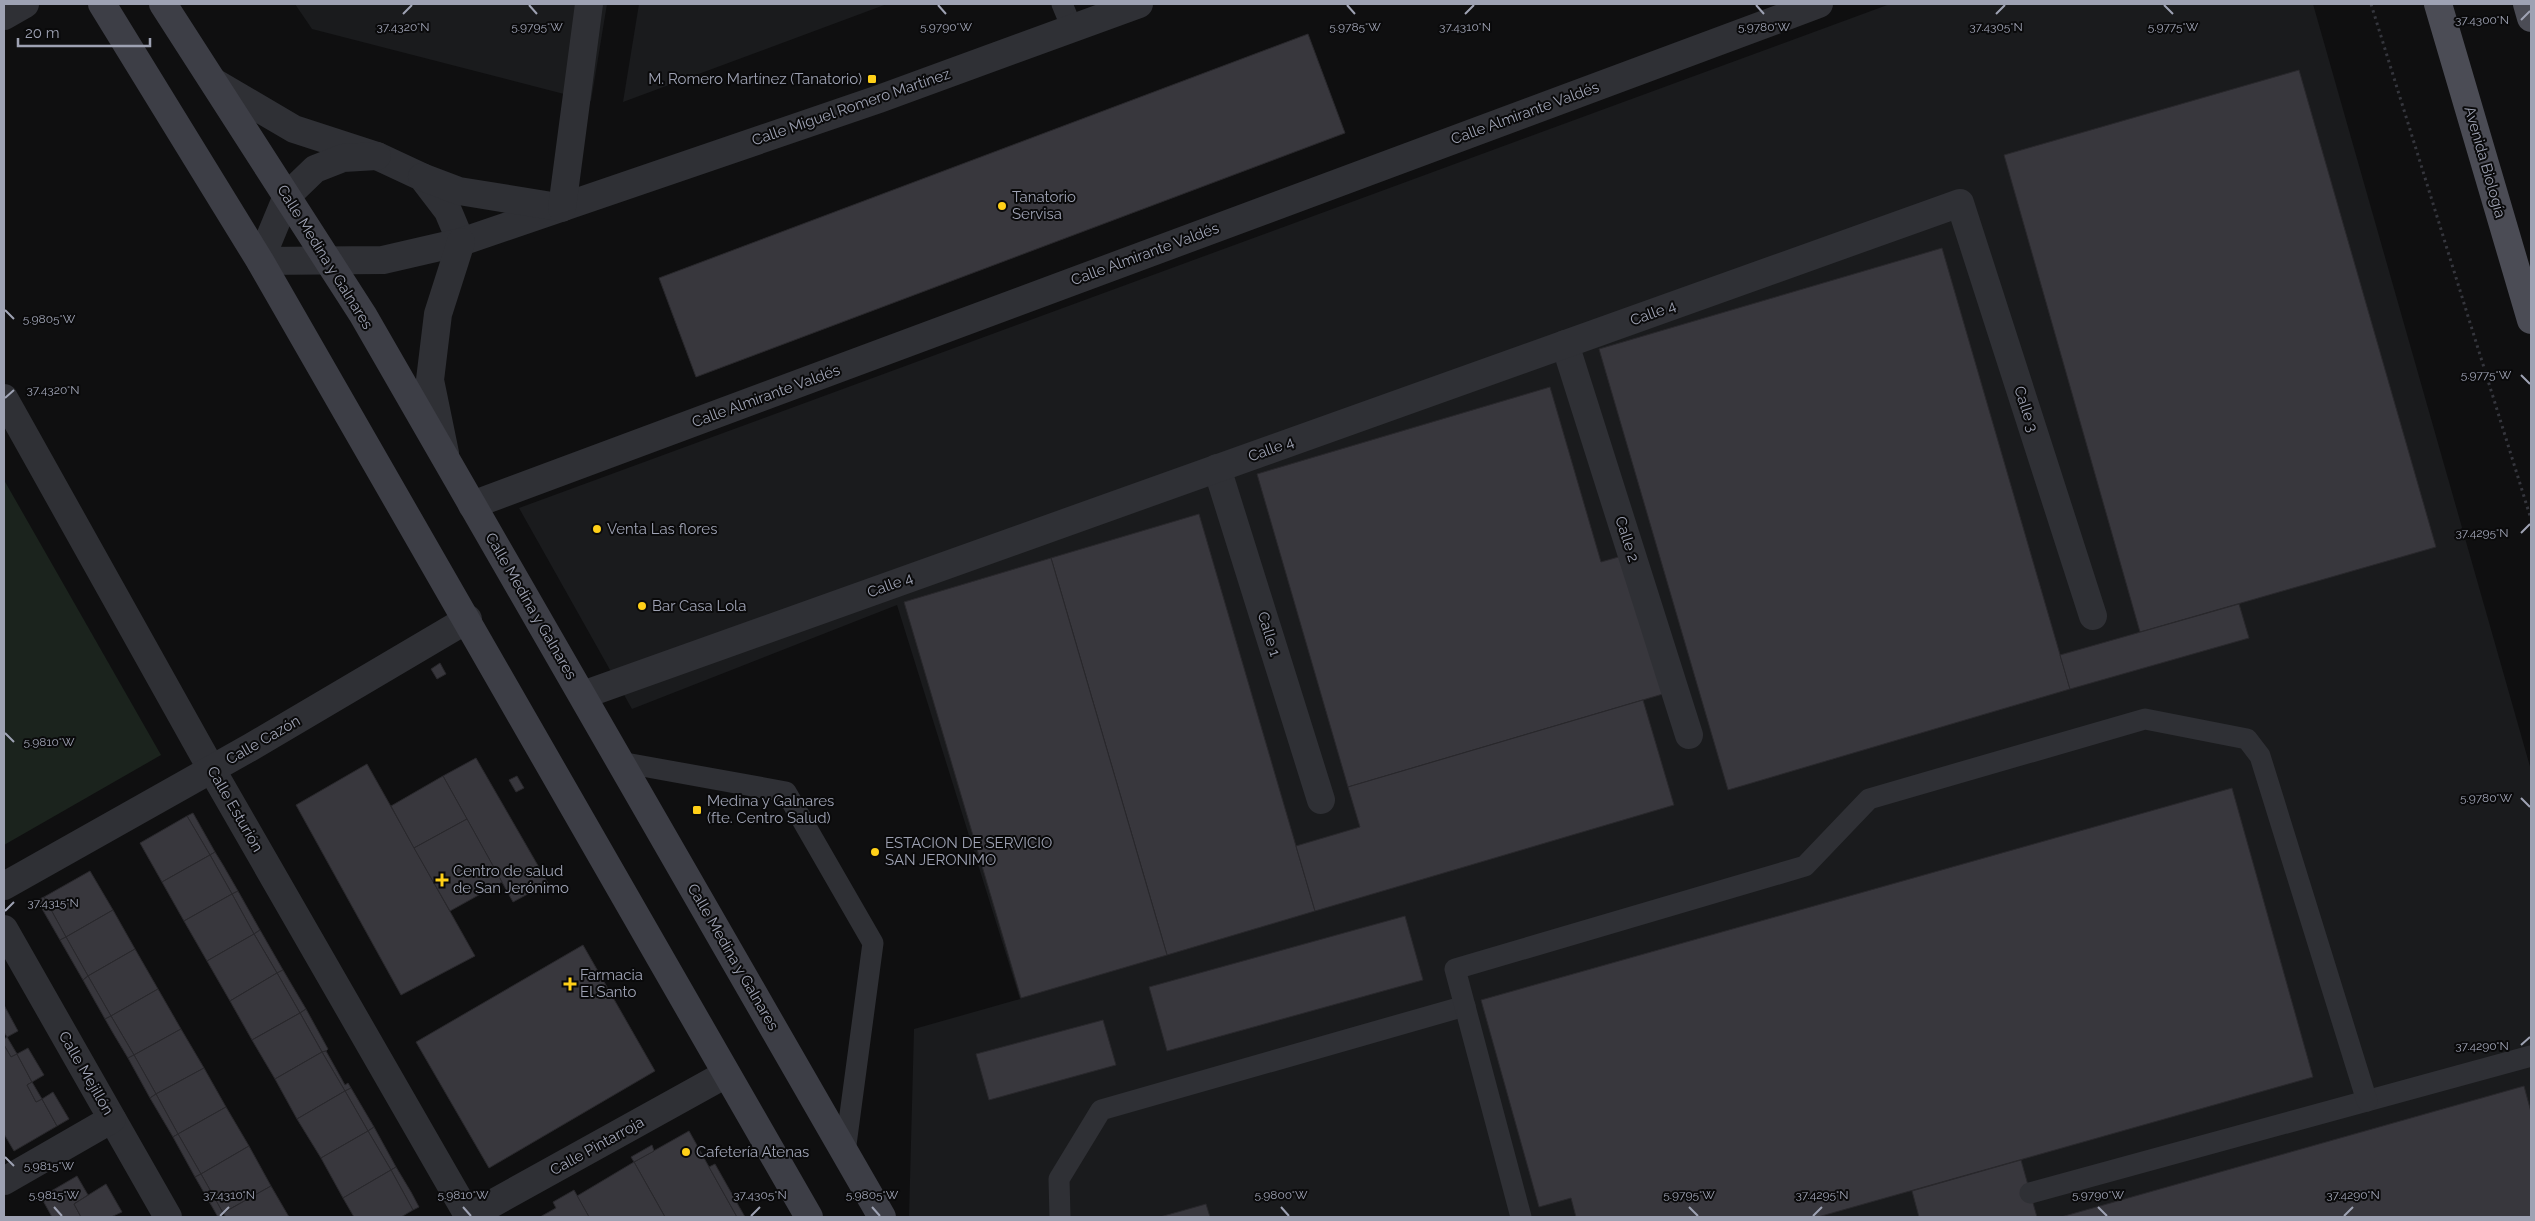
<svg xmlns="http://www.w3.org/2000/svg" width="2535" height="1221" font-family="Raleway,sans-serif">
	<rect width="100%" height="100%" fill="#0f0f10"/>
	<g fill="#1a1b1d">
		<polygon points="295,4 607,4 591,101 312,29"/>
		<polygon points="639,4 887,4 623,102"/>
		<polygon points="1890,4 2313,4 2531,770 2531,1217 909,1217 914,1029 1020,999 897,605 632,709 519,508"/>
	</g>
	<polygon fill="#1b231d" points="4,480 161,755 4,845"/>
	<g fill="#38373d" stroke="#29282c">
		<polygon points="1308,34 1345,133 696,377 659,278"/>
		<polygon points="2299,70 2436,547 2140,632 2004,155"/>
		<polygon points="1942,248 2070,689 1728,790 1599,349"/>
		<polygon points="1550,387 1601,562 1622,556 1663,694 1348,787 1257,474"/>
		<polygon points="1199,514 1315,911 1167,955 1051,558"/>
		<polygon points="1051,558 1167,955 1021,998 904,602"/>
		<polygon points="2239,604 2249,638 2070,689 2060,655"/>
		<polygon points="440,663 446,674 437,679 431,669"/>
		<polygon points="1643,700 1674,805 1315,911 1296,846 1360,827 1348,787"/>
		<polygon points="476,758 548,883 513,902 443,776"/>
		<polygon points="367,764 475,956 401,995 296,805"/>
		<polygon points="443,776 467,819 414,848 391,806"/>
		<polygon points="517,776 524,788 516,792 509,780"/>
		<polygon points="2232,788 2313,1077 1818,1217 1576,1217 1571,1198 1539,1207 1481,1000"/>
		<polygon points="193,813 215,852 210,855 187,816"/>
		<polygon points="187,816 210,855 162,882 140,843"/>
		<polygon points="467,819 502,882 450,911 414,848"/>
		<polygon points="215,852 223,865 238,891 232,894 210,855"/>
		<polygon points="210,855 232,894 184,921 162,882"/>
		<polygon points="90,871 113,910 66,937 44,897"/>
		<polygon points="238,891 260,930 254,934 232,894"/>
		<polygon points="232,894 254,934 207,961 184,921"/>
		<polygon points="44,897 66,937 60,940 37,900"/>
		<polygon points="113,910 135,949 88,976 66,937"/>
		<polygon points="1405,916 1423,980 1167,1051 1149,987"/>
		<polygon points="260,930 283,970 277,973 254,934"/>
		<polygon points="254,934 277,973 230,1001 207,961"/>
		<polygon points="66,937 88,976 83,980 60,940"/>
		<polygon points="583,945 655,1071 489,1168 416,1042"/>
		<polygon points="135,949 158,989 111,1016 88,976"/>
		<polygon points="283,970 306,1009 300,1013 277,973"/>
		<polygon points="277,973 300,1013 252,1040 230,1001"/>
		<polygon points="88,976 111,1016 105,1019 83,980"/>
		<polygon points="158,989 181,1029 134,1055 111,1016"/>
		<polygon points="4,1005 18,1031 7,1037 4,1032"/>
		<polygon points="306,1009 328,1049 326,1051 322,1052 300,1013"/>
		<polygon points="300,1013 322,1052 275,1079 252,1040"/>
		<polygon points="111,1016 134,1055 128,1058 113,1033 105,1019"/>
		<polygon points="1103,1020 1116,1065 989,1100 976,1054"/>
		<polygon points="181,1029 204,1068 156,1094 134,1055"/>
		<polygon points="7,1037 17,1054 11,1057 4,1045 4,1039"/>
		<polygon points="4,1045 11,1057 17,1054 32,1082 27,1085 36,1102 42,1099 57,1126 14,1151 4,1134"/>
		<polygon points="28,1048 44,1075 32,1082 17,1054"/>
		<polygon points="326,1051 345,1085 348,1083 351,1088 345,1091 322,1052"/>
		<polygon points="322,1052 345,1091 297,1119 275,1079"/>
		<polygon points="134,1055 156,1094 150,1098 128,1058"/>
		<polygon points="204,1068 226,1107 178,1134 156,1094"/>
		<polygon points="32,1082 42,1099 36,1102 27,1085"/>
		<polygon points="2524,1086 2531,1112 2531,1217 2061,1217"/>
		<polygon points="351,1088 374,1127 368,1131 345,1091"/>
		<polygon points="345,1091 368,1131 321,1158 297,1119"/>
		<polygon points="53,1092 69,1119 57,1126 42,1099"/>
		<polygon points="156,1094 178,1134 173,1137 150,1098"/>
		<polygon points="226,1107 249,1146 201,1174 178,1134"/>
		<polygon points="374,1127 396,1167 391,1170 368,1131"/>
		<polygon points="368,1131 391,1170 343,1198 321,1158"/>
		<polygon points="689,1131 723,1192 737,1217 665,1217 634,1162"/>
		<polygon points="178,1134 201,1174 195,1177 173,1137"/>
		<polygon points="652,1145 654,1151 634,1162 631,1157"/>
		<polygon points="249,1146 271,1186 223,1213 201,1174"/>
		<polygon points="2021,1160 2037,1217 1919,1217 1912,1191"/>
		<polygon points="634,1162 665,1217 589,1217 577,1196"/>
		<polygon points="715,1164 745,1217 737,1217 709,1167"/>
		<polygon points="396,1167 411,1192 419,1207 413,1210 391,1170"/>
		<polygon points="391,1170 413,1210 401,1217 354,1217 343,1198"/>
		<polygon points="201,1174 223,1213 218,1217 195,1177"/>
		<polygon points="77,1176 88,1195 74,1204 81,1217 52,1217 41,1197"/>
		<polygon points="106,1184 122,1212 111,1217 81,1217 74,1204"/>
		<polygon points="271,1186 289,1217 226,1217 223,1213"/>
		<polygon points="574,1190 589,1217 540,1217 556,1208 553,1202"/>
		<polygon points="1206,1204 1210,1217 1160,1217"/>
	</g>
	<g fill="none" stroke-linecap="round" stroke-linejoin="round">
		<polyline stroke="#35363d" stroke-width="3" stroke-dasharray="2.5 4" stroke-linecap="butt" points="2371,4 2531,519"/>
		<g stroke="#2f3035" stroke-width="21">
			<polyline points="1062,4 1072,28"/>
			<polyline points="620,762 786,792 873,943 845,1152"/>
			<polyline points="2030,1193 2531,1056"/>
			<polyline points="1060,1217 1059,1179 1101,1110 1465,1006"/>
			<polyline points="1521,1217 1455,969 1805,866 1869,799 2145,719 2247,739 2260,756 2367,1101"/>
		</g>
		<g stroke="#2f3035" stroke-width="28">
			<polyline points="4,16 25,4"/>
			<polyline points="214,82 294,129 377,156 422,177 448,211 461,242"/>
			<polyline points="377,156 343,158 315,169 287,196 260,261 383,260 461,242 879,99 1139,4"/>
			<polyline points="422,177 459,191 558,207"/>
			<polyline points="562,208 589,4"/>
			<polyline points="1565,344 1689,735"/>
			<polyline points="4,398 212,770 469,1217"/>
			<polyline points="445,453 430,380 438,314 461,242"/>
			<polyline points="1217,468 1321,800"/>
			<polyline points="472,505 1819,4"/>
			<polyline points="583,695 1960,203 2093,616"/>
			<polyline points="4,886 251,747 468,619"/>
			<polyline points="4,929 168,1217"/>
			<polyline points="4,1181 112,1119"/>
			<polyline points="468,1217 726,1074"/>
		</g>
		<g stroke="#3d3e46" stroke-width="28">
			<polyline points="102,4 260,261 809,1217"/>
			<polyline points="163,4 363,315 882,1217"/>
		</g>
		<g stroke="#4b4c55" stroke-width="28">
			<polyline points="2438,4 2531,320"/>
			<polyline points="2527,4 2531,18"/>
		</g>
	</g>
	<path fill="none" stroke="#9ea2b3" stroke-width="2" d="M529,5l8,9M938,5l8,9M1347,5l8,9M1756,5l8,9M2164,5l9,9M403,14l9,-9M1465,14l9,-9M1996,14l9,-9M2521,20l9,-9M5,310l9,9M2521,375l9,9M5,398l9,-8M2521,533l9,-9M5,733l9,9M2521,798l9,9M5,911l9,-9M2521,1045l9,-8M5,1157l9,9M54,1207l8,9M463,1207l8,9M872,1207l8,9M1281,1207l8,9M1689,1207l9,9M2098,1207l9,9M220,1216l9,-9M751,1216l9,-9M1813,1216l9,-9M2344,1216l9,-9"/>
	<g fill="#ffd018" stroke="#0a0a0b" stroke-width="2">
		<rect x="867" y="74" width="10" height="10" rx="2.5"/>
		<circle cx="1002" cy="206" r="5"/>
		<circle cx="597" cy="529" r="5"/>
		<circle cx="642" cy="606" r="5"/>
		<rect x="692" y="805" width="10" height="10" rx="2.5"/>
		<circle cx="875" cy="852" r="5"/>
		<path d="M439.5 872.5h5v5h5v5h-5v5h-5v-5h-5v-5h5z"/>
		<path d="M567.5 976.5h5v5h5v5h-5v5h-5v-5h-5v-5h5z"/>
		<circle cx="686" cy="1152" r="5"/>
	</g>
	<g text-anchor="middle" stroke-width="4" stroke-linejoin="round" paint-order="stroke">
		<g font-size="15" fill="#9ea2b3" stroke="#0a0a0b" text-anchor="start">
			<text x="862" y="84" text-anchor="end">M. Romero Martínez (Tanatorio)</text>
			<text x="1012" y="202">Tanatorio<tspan x="1012" dy="17">Servisa</tspan></text>
			<text x="607" y="534">Venta Las flores</text>
			<text x="652" y="611">Bar Casa Lola</text>
			<text x="707" y="806">Medina y Galnares<tspan x="707" dy="17">(fte. Centro Salud)</tspan></text>
			<text x="885" y="848">ESTACION DE SERVICIO<tspan x="885" dy="17">SAN JERONIMO</tspan></text>
			<text x="453" y="876">Centro de salud<tspan x="453" dy="17">de San Jerónimo</tspan></text>
			<text x="580" y="980">Farmacia<tspan x="580" dy="17">El Santo</tspan></text>
			<text x="696" y="1157">Cafetería Atenas</text>
		</g>
		<g font-size="15" fill="#9ea2b3" stroke="#0a0a0b">
			<text transform="translate(851 107) rotate(-19)" y="5">Calle Miguel Romero Martínez</text>
			<text transform="translate(1525 113) rotate(-20)" y="5">Calle Almirante Valdés</text>
			<text transform="translate(2485 162) rotate(74)" y="5">Avenida Biología</text>
			<text transform="translate(1145 254) rotate(-20)" y="5">Calle Almirante Valdés</text>
			<text transform="translate(325 257) rotate(58)" y="5">Calle Medina y Galnares</text>
			<text transform="translate(1653 313) rotate(-20)" y="5">Calle 4</text>
			<text transform="translate(766 396) rotate(-20)" y="5">Calle Almirante Valdés</text>
			<text transform="translate(2026 409) rotate(72)" y="5">Calle 3</text>
			<text transform="translate(1271 449) rotate(-20)" y="5">Calle 4</text>
			<text transform="translate(1627 539) rotate(72)" y="5">Calle 2</text>
			<text transform="translate(890 585) rotate(-20)" y="5">Calle 4</text>
			<text transform="translate(531 606) rotate(60)" y="5">Calle Medina y Galnares</text>
			<text transform="translate(1269 634) rotate(73)" y="5">Calle 1</text>
			<text transform="translate(263 740) rotate(-30)" y="5">Calle Cazón</text>
			<text transform="translate(235 809) rotate(60)" y="5">Calle Esturión</text>
			<text transform="translate(733 957) rotate(60)" y="5">Calle Medina y Galnares</text>
			<text transform="translate(86 1073) rotate(60)" y="5">Calle Mejillón</text>
			<text transform="translate(597 1146) rotate(-29)" y="5">Calle Pintarroja</text>
		</g>
	</g>
	<g font-size="12" text-anchor="middle" fill="#9ea2b3" stroke="#0a0a0b" stroke-width="4" stroke-linejoin="round" paint-order="stroke">
		<text x="2482" y="24">37.4300°N</text>
		<text x="403" y="31">37.4320°N</text>
		<text x="1465" y="31">37.4310°N</text>
		<text x="1996" y="31">37.4305°N</text>
		<text x="2173" y="31">5.9775°W</text>
		<text x="537" y="31">5.9795°W</text>
		<text x="946" y="31">5.9790°W</text>
		<text x="1355" y="31">5.9785°W</text>
		<text x="1764" y="31">5.9780°W</text>
		<text x="49" y="323">5.9805°W</text>
		<text x="2486" y="379">5.9775°W</text>
		<text x="53" y="394">37.4320°N</text>
		<text x="2482" y="537">37.4295°N</text>
		<text x="49" y="746">5.9810°W</text>
		<text x="2486" y="802">5.9780°W</text>
		<text x="53" y="907">37.4315°N</text>
		<text x="2482" y="1050">37.4290°N</text>
		<text x="49" y="1170">5.9815°W</text>
		<text x="54" y="1199">5.9815°W</text>
		<text x="463" y="1199">5.9810°W</text>
		<text x="872" y="1199">5.9805°W</text>
		<text x="1281" y="1199">5.9800°W</text>
		<text x="1689" y="1199">5.9795°W</text>
		<text x="2098" y="1199">5.9790°W</text>
		<text x="229" y="1199">37.4310°N</text>
		<text x="760" y="1199">37.4305°N</text>
		<text x="1822" y="1199">37.4295°N</text>
		<text x="2353" y="1199">37.4290°N</text>
	</g>
	<rect width="2535" height="1221" fill="none" stroke="#9ea2b3" stroke-width="10"/>
	<path d="M18 38v8h132v-8" fill="none" stroke="#9ea2b3" stroke-width="2.5"/>
	<text x="25" y="38" font-size="15" fill="#9ea2b3" stroke="#0a0a0b" stroke-width="4" paint-order="stroke">20 m</text>
</svg>
